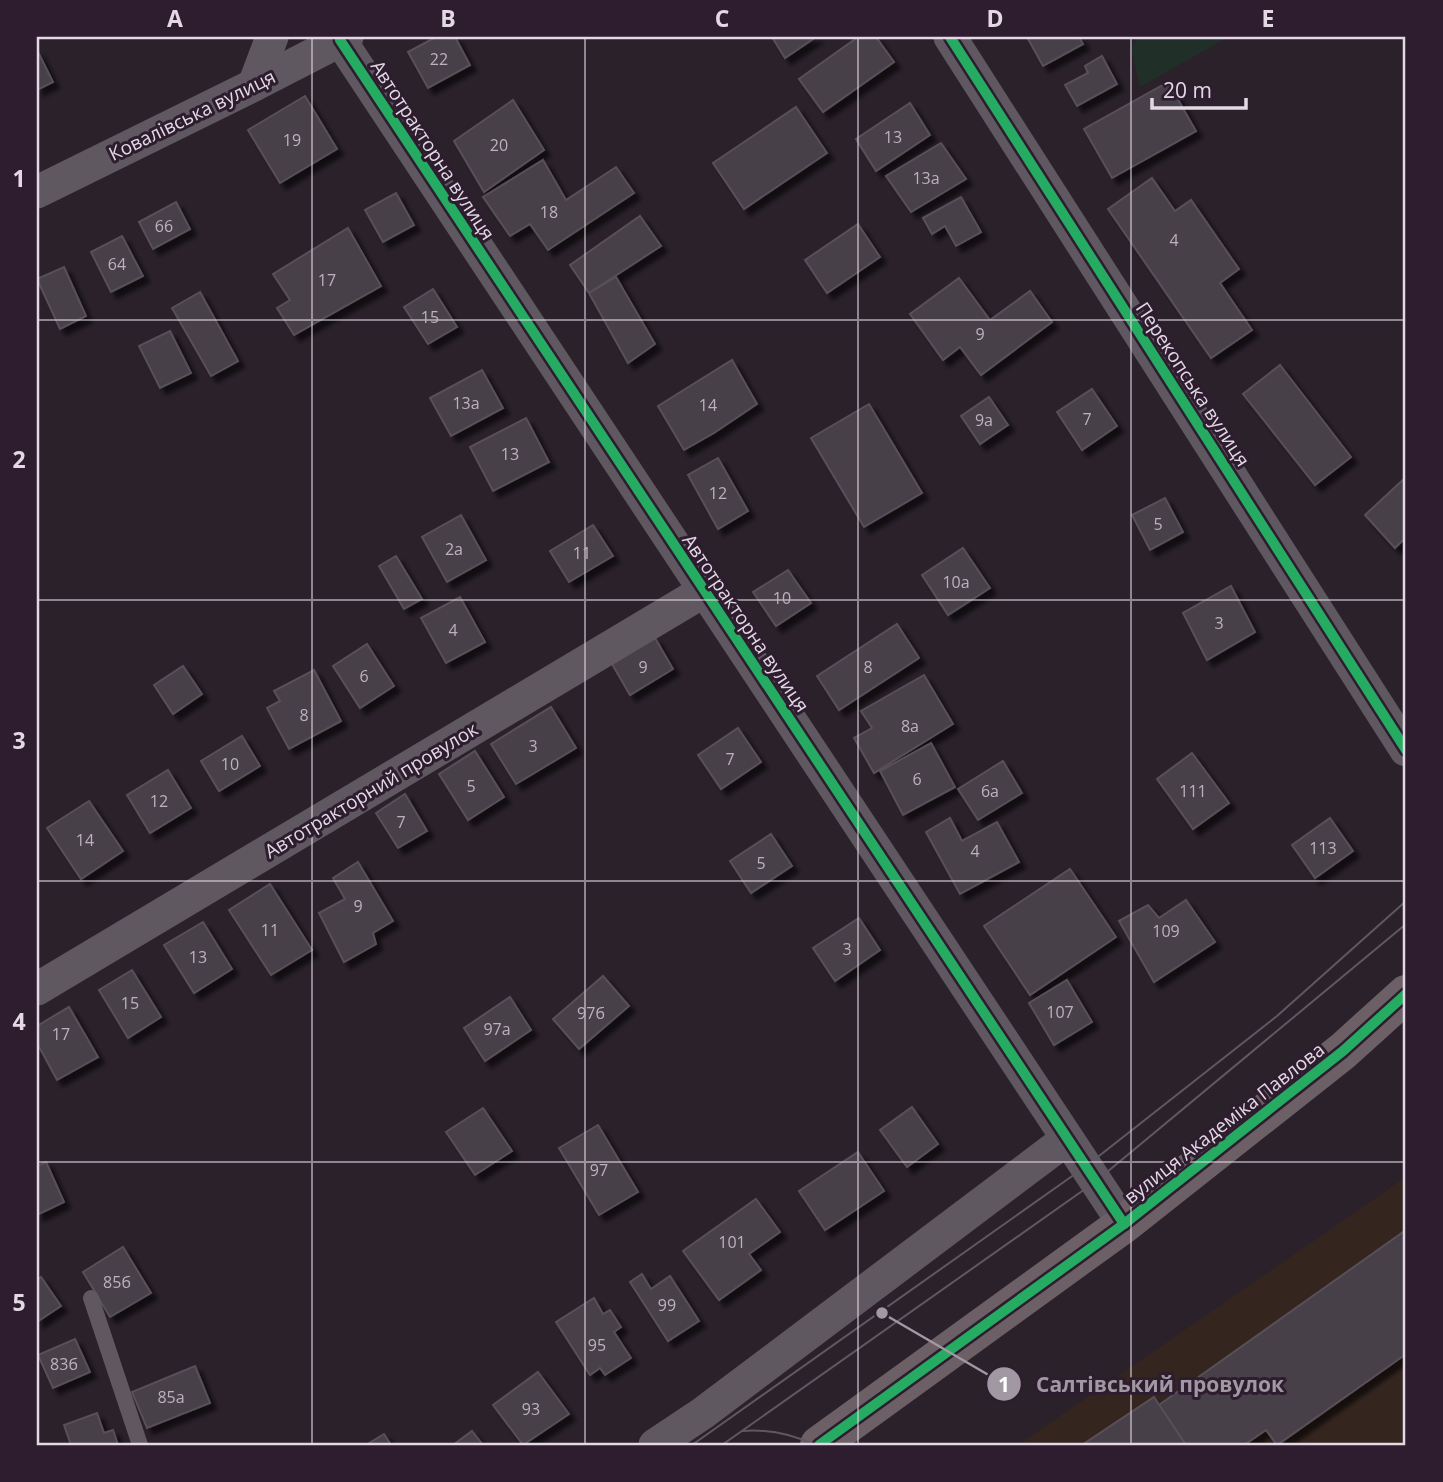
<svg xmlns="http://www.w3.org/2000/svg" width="1443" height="1482" font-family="'Open Sans',sans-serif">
	<defs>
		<filter id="shadow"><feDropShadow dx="6" dy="6" stdDeviation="2" flood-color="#0009"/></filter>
	</defs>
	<rect width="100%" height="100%" fill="#2a212b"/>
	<polygon fill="#35251f" points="1406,1177 1406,1445 1018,1445"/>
	<polygon fill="#203028" points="1139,37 1228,37 1140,87 1131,48"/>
	<g fill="#463f48" stroke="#585059" stroke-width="2" filter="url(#shadow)">
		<polygon points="436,37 455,37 470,65 428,88 408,52"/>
		<polygon points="772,37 816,37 785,58"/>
		<polygon points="858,37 876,37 894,62 823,112 799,79"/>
		<polygon points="1027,37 1079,37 1083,44 1043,66"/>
		<polygon points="37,50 53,82 37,90"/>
		<polygon points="1102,56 1117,84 1077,106 1065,85 1088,73 1085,66"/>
		<polygon points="1168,82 1196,131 1112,178 1084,129"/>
		<polygon points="305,96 337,149 280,183 248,130"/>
		<polygon points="513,100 544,150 484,192 454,141"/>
		<polygon points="910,103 930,135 876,171 856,139"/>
		<polygon points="796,107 827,153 744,209 713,163"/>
		<polygon points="941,143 966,179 911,212 886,176"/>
		<polygon points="543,160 566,200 616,167 634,193 548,250 530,224 510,236 483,197"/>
		<polygon points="1152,178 1175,211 1191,200 1239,269 1220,283 1252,330 1211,358 1108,209"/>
		<polygon points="396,193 414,225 383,242 365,210"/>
		<polygon points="961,197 981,232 956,246 945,226 932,234 923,218"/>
		<polygon points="176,202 190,229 153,249 139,222"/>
		<polygon points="640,216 661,246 589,293 570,265"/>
		<polygon points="858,224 880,257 827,293 805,260"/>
		<polygon points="348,228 381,286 294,335 277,308 290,300 273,274"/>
		<polygon points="122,236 143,276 111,292 91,252"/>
		<polygon points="64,267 86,316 60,329 37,279"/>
		<polygon points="616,277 655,344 628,363 589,293"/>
		<polygon points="959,278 990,320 1030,291 1052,322 981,375 960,347 943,360 910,314"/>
		<polygon points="433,289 457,327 428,344 404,307"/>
		<polygon points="200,292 238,361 211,376 172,308"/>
		<polygon points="170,331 191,373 160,388 139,346"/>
		<polygon points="732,360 757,404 714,433 684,450 658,406"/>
		<polygon points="1280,365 1351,457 1315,485 1243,394"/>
		<polygon points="482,370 503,408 451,436 430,398"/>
		<polygon points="1092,389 1117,426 1082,450 1057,412"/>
		<polygon points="989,397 1008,425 980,444 961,416"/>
		<polygon points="869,404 922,493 864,527 811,438"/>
		<polygon points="526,418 549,462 493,491 470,447"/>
		<polygon points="718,458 748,511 718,529 688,475"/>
		<polygon points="1406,477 1406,537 1395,548 1365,515"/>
		<polygon points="1165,498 1183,532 1150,550 1132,515"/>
		<polygon points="461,515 486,560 447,582 422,537"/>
		<polygon points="593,525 613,556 569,582 550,551"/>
		<polygon points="963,548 990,588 948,615 922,575"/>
		<polygon points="396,556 422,599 404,609 379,566"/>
		<polygon points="788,570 811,603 776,626 753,592"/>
		<polygon points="1231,586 1255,632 1207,660 1183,613"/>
		<polygon points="460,597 485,642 446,663 421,618"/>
		<polygon points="897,624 919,658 839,710 817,676"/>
		<polygon points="655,638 673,669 630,695 612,664"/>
		<polygon points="367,644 394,686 360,708 333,666"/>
		<polygon points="183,666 202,694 173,714 154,685"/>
		<polygon points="314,670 341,721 289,749 267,708 280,701 274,691"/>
		<polygon points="924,675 953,724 874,773 854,738 872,728 861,711"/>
		<polygon points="551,707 576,748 516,784 491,744"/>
		<polygon points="738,728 761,762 721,789 698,755"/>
		<polygon points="242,736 260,766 219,791 201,761"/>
		<polygon points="931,743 955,787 903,815 880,771"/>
		<polygon points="475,751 504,797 468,820 439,774"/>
		<polygon points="1192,753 1229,803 1193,829 1157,779"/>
		<polygon points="1003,761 1022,793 978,820 958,789"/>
		<polygon points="168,770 191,808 150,833 127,795"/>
		<polygon points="405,794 427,831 398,848 376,813"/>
		<polygon points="89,801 123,851 81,879 47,828"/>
		<polygon points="950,818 962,841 997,822 1019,862 960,894 926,832"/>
		<polygon points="1330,818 1353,851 1315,878 1292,845"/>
		<polygon points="771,834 792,866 751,893 730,861"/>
		<polygon points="358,862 393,921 373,933 376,944 344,962 319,913 345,899 333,878"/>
		<polygon points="1070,869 1116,937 1030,995 984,926"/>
		<polygon points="270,884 312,950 271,975 229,910"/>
		<polygon points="1186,900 1215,942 1154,982 1119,921 1148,905 1159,918"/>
		<polygon points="859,918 880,950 835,981 813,948"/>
		<polygon points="203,922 232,969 194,993 164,945"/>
		<polygon points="132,970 161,1017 128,1038 99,990"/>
		<polygon points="603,976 629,1006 579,1049 553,1019"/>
		<polygon points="1067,980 1092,1022 1054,1045 1029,1003"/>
		<polygon points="510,997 531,1030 485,1061 464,1028"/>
		<polygon points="69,1007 98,1057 57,1080 37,1043 37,1026"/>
		<polygon points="912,1107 938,1144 907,1167 880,1130"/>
		<polygon points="483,1108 512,1151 475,1175 446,1132"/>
		<polygon points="598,1125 638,1192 599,1215 559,1148"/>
		<polygon points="858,1152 884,1191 825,1230 799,1191"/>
		<polygon points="46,1162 64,1202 37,1215 37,1166"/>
		<polygon points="756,1199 780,1232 749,1254 761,1270 719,1300 683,1251"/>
		<polygon points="1406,1230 1406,1354 1277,1445 1266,1430 1244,1445 1186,1445 1159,1405"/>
		<polygon points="123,1247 151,1293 110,1317 83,1272"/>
		<polygon points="642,1274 651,1289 670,1276 699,1321 668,1341 630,1282"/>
		<polygon points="41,1277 61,1306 37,1322 37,1280"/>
		<polygon points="594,1298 603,1314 610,1310 621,1327 614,1332 631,1358 605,1375 600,1368 590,1375 556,1322"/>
		<polygon points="75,1339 90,1372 53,1388 38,1355"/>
		<polygon points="195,1366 210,1403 147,1428 132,1392"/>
		<polygon points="538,1372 569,1414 523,1445 493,1405"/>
		<polygon points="1154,1397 1186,1445 1082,1445"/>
		<polygon points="97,1413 104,1433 113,1430 118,1445 71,1445 64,1425"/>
		<polygon points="472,1431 483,1445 453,1445"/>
		<polygon points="384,1434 391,1445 366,1445"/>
	</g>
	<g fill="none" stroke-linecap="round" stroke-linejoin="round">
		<polyline stroke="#605861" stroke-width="16" points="91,1298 140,1445"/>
		<g stroke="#605861" stroke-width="33">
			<polyline points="950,37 1406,750"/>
			<polyline points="340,40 1124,1224"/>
			<polyline points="254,85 272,37"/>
			<polyline points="37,192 254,85 347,37"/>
			<polyline points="37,989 704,591"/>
			<polyline points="655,1445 703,1413 1067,1139"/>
		</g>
		<polyline stroke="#6c5f65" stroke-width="38" points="819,1445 1124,1224 1343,1051 1406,994"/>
		<g stroke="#605861" stroke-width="2">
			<path d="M742,1431c25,-2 50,3 73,14"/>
			<polyline points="692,1445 1085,1167 1277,1016 1406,901"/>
			<polyline points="722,1445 1095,1182 1406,924"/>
		</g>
		<defs>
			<g id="cycleway">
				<polyline points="950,37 1406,750"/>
				<polyline points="340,40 1124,1224"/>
				<polyline points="819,1445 1124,1224 1343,1051 1406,994"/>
			</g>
		</defs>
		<use href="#cycleway" stroke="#2d1d2f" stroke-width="15"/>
		<use href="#cycleway" stroke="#26ab63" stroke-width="10"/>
	</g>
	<path fill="none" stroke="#e3d8e4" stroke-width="2" stroke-opacity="0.55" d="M312,37v1408M585,37v1408M858,37v1408M1131,37v1408M37,320h1369M37,600h1369M37,881h1369M37,1162h1369"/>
	<g text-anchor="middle" stroke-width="6" stroke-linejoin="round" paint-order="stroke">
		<g font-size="16" fill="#bcb2bd">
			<text x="439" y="65">22</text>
			<text x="893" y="143">13</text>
			<text x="292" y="146">19</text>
			<text x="499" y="151">20</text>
			<text x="926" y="184">13а</text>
			<text x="549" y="218">18</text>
			<text x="164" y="232">66</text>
			<text x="1174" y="246">4</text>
			<text x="117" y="270">64</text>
			<text x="327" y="286">17</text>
			<text x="430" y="323">15</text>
			<text x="980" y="340">9</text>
			<text x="466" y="409">13а</text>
			<text x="708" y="411">14</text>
			<text x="1087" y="425">7</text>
			<text x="984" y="426">9а</text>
			<text x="510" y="460">13</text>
			<text x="718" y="499">12</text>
			<text x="1158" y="530">5</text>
			<text x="454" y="555">2а</text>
			<text x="582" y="559">11</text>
			<text x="956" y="588">10а</text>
			<text x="782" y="604">10</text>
			<text x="1219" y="629">3</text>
			<text x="453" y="636">4</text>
			<text x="643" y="673">9</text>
			<text x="868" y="673">8</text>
			<text x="364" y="682">6</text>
			<text x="304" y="721">8</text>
			<text x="910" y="732">8а</text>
			<text x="533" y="752">3</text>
			<text x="730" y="765">7</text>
			<text x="230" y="770">10</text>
			<text x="917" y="785">6</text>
			<text x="471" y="792">5</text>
			<text x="990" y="797">6а</text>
			<text x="1193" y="797">111</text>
			<text x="159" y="807">12</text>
			<text x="401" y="828">7</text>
			<text x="85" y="846">14</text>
			<text x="1323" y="854">113</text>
			<text x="975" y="857">4</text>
			<text x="761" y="869">5</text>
			<text x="358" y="912">9</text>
			<text x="270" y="936">11</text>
			<text x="1166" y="937">109</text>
			<text x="847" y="955">3</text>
			<text x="198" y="963">13</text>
			<text x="130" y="1009">15</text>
			<text x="1060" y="1018">107</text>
			<text x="591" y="1019">97б</text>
			<text x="497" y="1035">97а</text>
			<text x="61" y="1040">17</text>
			<text x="599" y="1176">97</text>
			<text x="732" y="1248">101</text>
			<text x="117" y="1288">85б</text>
			<text x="667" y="1311">99</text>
			<text x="597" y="1351">95</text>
			<text x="64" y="1370">83б</text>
			<text x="171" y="1403">85а</text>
			<text x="531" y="1415">93</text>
		</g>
		<g font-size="19" fill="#e3d8e4" stroke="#2d1d2f">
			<text transform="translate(192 115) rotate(-26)" y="7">Ковалівська вулиця</text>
			<text transform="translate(433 150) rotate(57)" y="7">Автотракторна вулиця</text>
			<text transform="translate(1193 384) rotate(57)" y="7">Перекопська вулиця</text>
			<text transform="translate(746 623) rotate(56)" y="7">Автотракторна вулиця</text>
			<text transform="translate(371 790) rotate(-31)" y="7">Автотракторний провулок</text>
			<text transform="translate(1224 1123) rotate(-38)" y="7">вулиця Академіка Павлова</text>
		</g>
	</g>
	<path fill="none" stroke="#a298a3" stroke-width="2.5" d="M882 1313L1004 1384"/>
	<g fill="#a298a3" stroke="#2d1d2f" stroke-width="2.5">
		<circle cx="882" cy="1313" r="7"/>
		<circle cx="1004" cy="1384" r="18"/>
	</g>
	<g font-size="21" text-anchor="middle" font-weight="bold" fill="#fff">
		<text x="1004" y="1392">1</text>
	</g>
	<g font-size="21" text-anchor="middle" font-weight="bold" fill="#a298a3" stroke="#2d1d2f" stroke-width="6" stroke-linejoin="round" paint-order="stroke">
		<text x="1160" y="1392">Салтівський провулок</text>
	</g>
	<rect width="1443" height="1482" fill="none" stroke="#2d1d2f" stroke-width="77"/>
	<path d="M1152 98v10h94v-10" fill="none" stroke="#e3d8e4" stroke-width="3.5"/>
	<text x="1163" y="98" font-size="21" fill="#e3d8e4" stroke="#2d1d2f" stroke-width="5" paint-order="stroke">20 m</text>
	<rect x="38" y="38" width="1366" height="1406" fill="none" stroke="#e3d8e4" stroke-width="2.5"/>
	<g font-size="23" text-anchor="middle" font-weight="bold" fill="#e3d8e4">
		<text x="175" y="27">A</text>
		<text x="448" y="27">B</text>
		<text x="722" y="27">C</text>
		<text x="995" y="27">D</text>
		<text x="1268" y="27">E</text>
		<text x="19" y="187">1</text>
		<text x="19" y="468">2</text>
		<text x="19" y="749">3</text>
		<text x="19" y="1030">4</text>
		<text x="19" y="1311">5</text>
	</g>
</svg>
